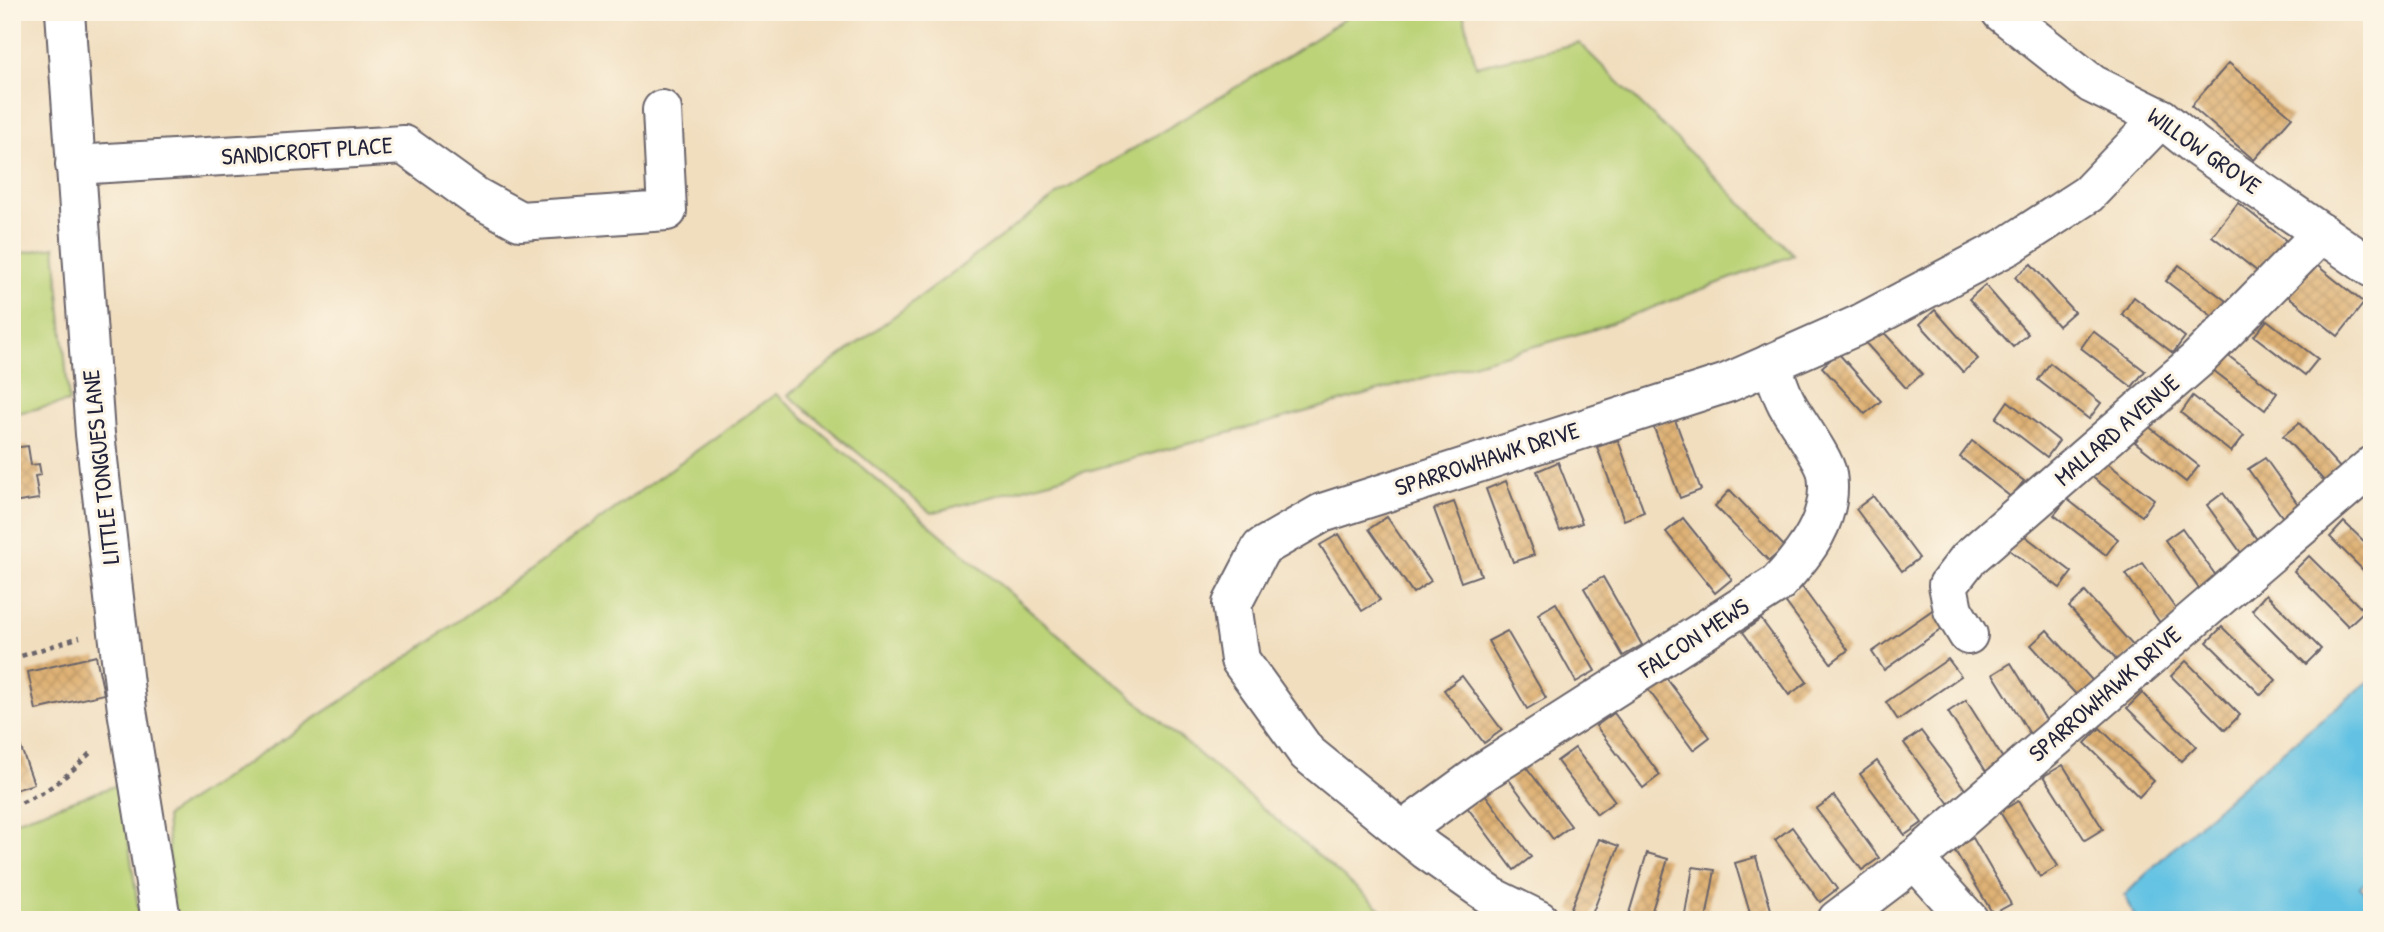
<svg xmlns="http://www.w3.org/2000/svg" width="2384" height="932" font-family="'Patrick Hand',sans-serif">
	<defs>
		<pattern id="building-cross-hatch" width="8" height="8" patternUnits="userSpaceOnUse" patternTransform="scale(1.75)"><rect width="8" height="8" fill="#dfb276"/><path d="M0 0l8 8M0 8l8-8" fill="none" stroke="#bf9967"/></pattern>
	</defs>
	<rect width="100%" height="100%" fill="#fcf5e5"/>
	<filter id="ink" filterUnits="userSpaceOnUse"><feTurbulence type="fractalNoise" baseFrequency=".0143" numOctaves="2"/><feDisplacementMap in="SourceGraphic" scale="14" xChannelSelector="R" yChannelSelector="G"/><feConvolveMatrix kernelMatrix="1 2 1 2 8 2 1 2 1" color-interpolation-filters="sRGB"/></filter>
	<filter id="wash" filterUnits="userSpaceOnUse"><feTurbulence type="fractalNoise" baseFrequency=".00686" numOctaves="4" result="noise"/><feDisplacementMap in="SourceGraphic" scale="28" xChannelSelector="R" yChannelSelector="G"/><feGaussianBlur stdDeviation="1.57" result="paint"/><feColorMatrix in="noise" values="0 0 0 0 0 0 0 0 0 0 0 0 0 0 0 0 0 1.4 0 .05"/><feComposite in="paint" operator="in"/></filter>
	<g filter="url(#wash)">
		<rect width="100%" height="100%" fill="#f1debf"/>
		<g fill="#bcd378" stroke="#6f7a5a" stroke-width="2">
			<polygon points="1355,12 1463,12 1476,66 1579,43 1794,255 1595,329 1273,421 931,513 788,395 1061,192 1288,56"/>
			<polygon points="55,247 69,402 12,414 12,255"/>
			<polygon points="776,394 1394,920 174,920 166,816 395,666"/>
			<polygon points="120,784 140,920 12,920 12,822"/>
		</g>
		<path fill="#64c2e3" stroke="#43728f" stroke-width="2" d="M2372,679v201l-12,7 12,12v21h-236l-11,-25c77,-78 160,-148 247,-216z"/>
		<g id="blocks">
			<g fill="url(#building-cross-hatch)">
				<polygon points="2229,63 2292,117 2254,160 2191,106"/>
				<polygon points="2238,203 2288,242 2262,275 2212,236"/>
				<polygon points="2314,263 2364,303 2338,336 2288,296"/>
				<polygon points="2031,264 2074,312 2058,326 2015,277"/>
				<polygon points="2179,265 2230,304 2217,320 2166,281"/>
				<polygon points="1985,285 2028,334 2013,347 1969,299"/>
				<polygon points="2134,297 2185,337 2173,353 2122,314"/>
				<polygon points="1935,310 1978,359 1963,372 1920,324"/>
				<polygon points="2267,320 2318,359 2305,375 2254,336"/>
				<polygon points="1879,327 1922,374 1906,388 1863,340"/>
				<polygon points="2093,331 2145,371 2132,387 2081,348"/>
				<polygon points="1838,353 1881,401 1865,414 1822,367"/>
				<polygon points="2226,354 2277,393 2265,410 2213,370"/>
				<polygon points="2050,363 2101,403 2089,419 2038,380"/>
				<polygon points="2193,396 2244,436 2231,452 2181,413"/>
				<polygon points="2008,401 2059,441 2047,457 1996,418"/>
				<polygon points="1674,417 1701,490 1680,498 1653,425"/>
				<polygon points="2299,423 2342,470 2327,484 2283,436"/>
				<polygon points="2148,426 2199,466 2186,482 2135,442"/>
				<polygon points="1618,440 1644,512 1624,520 1597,447"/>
				<polygon points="1972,441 2024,481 2011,497 1960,457"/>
				<polygon points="28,446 31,465 39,464 41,475 35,476 39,499 12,503 12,448"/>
				<polygon points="2265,458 2302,510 2286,522 2248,469"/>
				<polygon points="2103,460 2154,499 2142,516 2091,476"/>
				<polygon points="1558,462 1582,523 1560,531 1537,471"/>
				<polygon points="1506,481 1534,555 1513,562 1486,489"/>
				<polygon points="1730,490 1785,547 1769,561 1715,506"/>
				<polygon points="2223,493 2261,545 2244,557 2207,505"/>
				<polygon points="1873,496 1919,558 1902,571 1856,509"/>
				<polygon points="2067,499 2118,539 2106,555 2054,515"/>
				<polygon points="1454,502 1481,575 1461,582 1434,509"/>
				<polygon points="1387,517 1431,581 1413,593 1369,529"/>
				<polygon points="1683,518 1732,579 1715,593 1666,532"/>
				<polygon points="2344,522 2372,549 2372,579 2330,537"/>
				<polygon points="2182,528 2219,580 2202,593 2165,540"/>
				<polygon points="2021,533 2072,572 2060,588 2008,549"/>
				<polygon points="1339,534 1380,600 1362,611 1320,545"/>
				<polygon points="2309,556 2364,611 2348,626 2294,571"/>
				<polygon points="2143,563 2180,615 2163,627 2126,574"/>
				<polygon points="1603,577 1642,645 1623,656 1584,588"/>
				<polygon points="1802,587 1848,650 1831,663 1784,600"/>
				<polygon points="2085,592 2136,649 2120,663 2069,607"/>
				<polygon points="2266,594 2321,649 2306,664 2252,610"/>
				<polygon points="1556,603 1595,671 1576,682 1538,614"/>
				<polygon points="1934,609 1946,626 1884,670 1872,652"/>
				<polygon points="1761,619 1807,682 1789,695 1743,632"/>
				<polygon points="2222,627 2276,680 2261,695 2207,642"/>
				<polygon points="2047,630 2098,687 2082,701 2031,645"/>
				<polygon points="1507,631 1546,698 1527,709 1488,641"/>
				<polygon points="96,656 104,694 36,710 28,672"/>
				<polygon points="1948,659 1961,676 1898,720 1886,702"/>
				<polygon points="2186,661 2240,715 2225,730 2171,676"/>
				<polygon points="2011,663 2051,728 2033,739 1993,674"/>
				<polygon points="1664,675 1710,737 1693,750 1647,688"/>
				<polygon points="1462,676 1502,730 1484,743 1444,690"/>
				<polygon points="2142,693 2196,746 2181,761 2127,708"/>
				<polygon points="1966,700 2007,765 1989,776 1948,712"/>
				<polygon points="1614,713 1660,775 1643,788 1596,726"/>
				<polygon points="12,723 34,784 12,791"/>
				<polygon points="2100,728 2154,781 2139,797 2085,743"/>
				<polygon points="1921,731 1967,792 1949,804 1904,743"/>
				<polygon points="1575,748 1615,801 1597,814 1557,761"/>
				<polygon points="1877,761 1922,823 1905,835 1860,774"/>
				<polygon points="1524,764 1571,826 1553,839 1507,777"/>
				<polygon points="2063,765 2103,829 2085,840 2044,776"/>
				<polygon points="1485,794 1531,857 1514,870 1467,807"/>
				<polygon points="1834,796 1879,858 1862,870 1816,809"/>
				<polygon points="2018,801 2058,866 2040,877 2000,812"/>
				<polygon points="1792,827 1837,889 1820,902 1775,840"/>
				<polygon points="1973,838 2011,904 1993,914 1954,849"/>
				<polygon points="1599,839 1619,846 1590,919 1570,910"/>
				<polygon points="1647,853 1668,859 1649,920 1627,920"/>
				<polygon points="1756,857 1774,920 1752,920 1735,863"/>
				<polygon points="1693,867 1715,870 1706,920 1684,920"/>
			</g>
		</g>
	</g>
	<g filter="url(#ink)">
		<use href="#blocks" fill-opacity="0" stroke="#6a6469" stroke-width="2"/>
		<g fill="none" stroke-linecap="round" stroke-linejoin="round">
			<defs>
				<g id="minor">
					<polyline points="65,12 95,434 127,710 161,920"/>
					<polyline points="2001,12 2092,84 2161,118 2197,147 2372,268"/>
					<polyline points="75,165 404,145 476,197 520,221 667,211 662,110"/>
					<polyline points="1968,635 1953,610 1948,585 1968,559 2197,360 2322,233"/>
					<path d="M1402,831l84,-61 291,-186c28,-30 57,-66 50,-110 -2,-14 -32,-55 -40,-70 -7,-13 -11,-28 -16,-41"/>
					<polyline points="1914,859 1969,920"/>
					<polyline points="1539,920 1494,898 1426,850 1307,753 1240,660 1232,604 1261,548 1322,513 1727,383 1856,326 2008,246 2088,194 2161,118"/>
					<polyline points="1837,920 1895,876 2372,466"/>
				</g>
			</defs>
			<use href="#minor" stroke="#6a6469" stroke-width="42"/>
			<g stroke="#6a6469" stroke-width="4.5" stroke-dasharray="5 5" stroke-linecap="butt">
				<polyline points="12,659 80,637"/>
				<path d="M12,806c35,-12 56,-30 81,-56"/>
			</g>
			<use href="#minor" stroke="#fff" stroke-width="38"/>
		</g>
	</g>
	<g text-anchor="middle" stroke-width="6" stroke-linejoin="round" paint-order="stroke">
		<g font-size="24" fill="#22223b" stroke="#fcf5e5">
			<text transform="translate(307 151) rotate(-4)" y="8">SANDICROFT PLACE</text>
			<text transform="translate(2204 151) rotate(35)" y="8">WILLOW GROVE</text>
			<text transform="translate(2117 430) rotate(-41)" y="8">MALLARD AVENUE</text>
			<text transform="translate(1487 459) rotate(-18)" y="8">SPARROWHAWK DRIVE</text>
			<text transform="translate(101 467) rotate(-96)" y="8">LITTLE TONGUES LANE</text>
			<text transform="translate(1694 638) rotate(-33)" y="8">FALCON MEWS</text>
			<text transform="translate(2105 694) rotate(-41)" y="8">SPARROWHAWK DRIVE</text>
		</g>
	</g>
	<rect width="2384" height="932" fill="none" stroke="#fcf5e5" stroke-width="42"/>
</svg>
